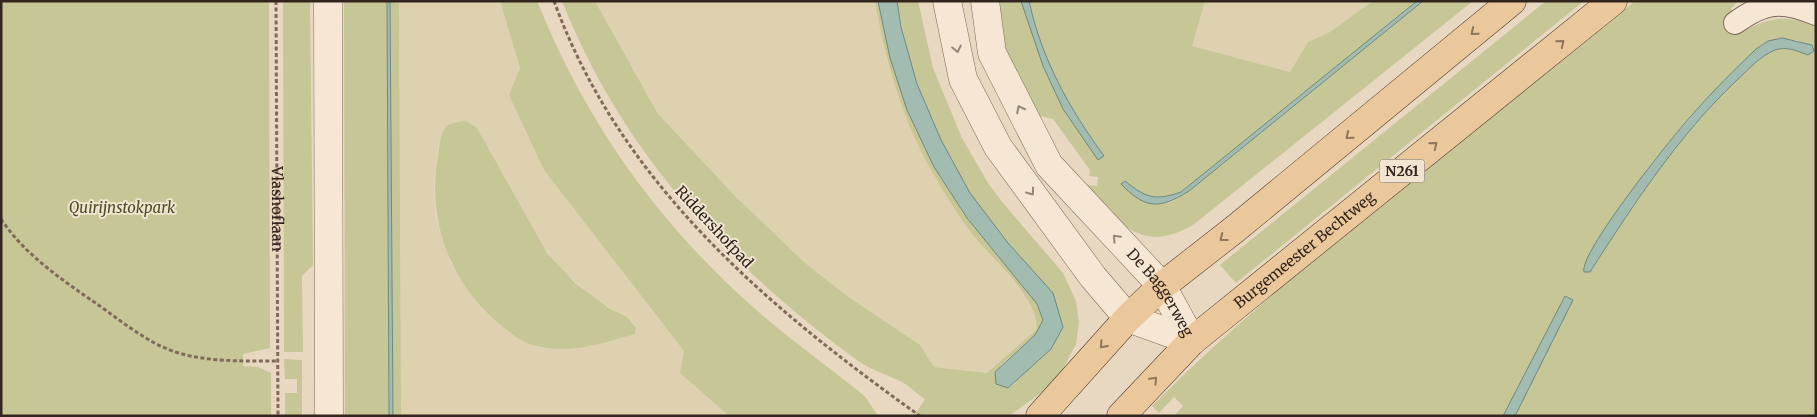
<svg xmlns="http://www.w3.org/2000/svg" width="1817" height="417" font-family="Merriweather,serif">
	<rect width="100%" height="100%" fill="#e9d8c1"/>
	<g fill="#ded1af" fill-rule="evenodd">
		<path d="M399,1h101l20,67 -11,27 35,75 140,181 -4,22 49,43h-328zM456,121h10l11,7 59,109 23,31 33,28 38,24 6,8 -1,6 -43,11 -31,4 -19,-1 -9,-3 -48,-34 -18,-22 -16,-26 -15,-45 -2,-31 5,-43 3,-8z"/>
		<polygon points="595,1 875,1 887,60 896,89 906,118 930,168 969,229 1032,304 1037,316 1037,329 987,373 934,367 920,345 847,296 805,263 736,197 658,114"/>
		<polygon points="1205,1 1373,1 1330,32 1308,42 1290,72 1192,46"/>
	</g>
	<g fill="#c6c696" fill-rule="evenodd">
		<polygon points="1,1 269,1 270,348 243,354 243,366 258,367 271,373 271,416 1,416"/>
		<polygon points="283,1 310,1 313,265 302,276 303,352 284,352"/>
		<polygon points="344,1 387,1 389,416 345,416"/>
		<polygon points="390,1 399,1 401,416 393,416"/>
		<path d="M500,1h37c49,121 119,220 217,307 34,30 71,56 107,85 8,6 12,18 18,23h-150l-49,-43 4,-22 -140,-181 -35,-75 11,-27z"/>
		<path d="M562,1h33l63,113 78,83 69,66 42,33 73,49 14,22 53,6 50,-44c0,-34 -46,-70 -67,-98 -14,-19 -27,-40 -39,-61 -29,-52 -46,-110 -56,-169h3l12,57 44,109 33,51 70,86 6,16 -8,15 -35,31v20l8,2 6,-4 49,-57c-18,-28 -36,-56 -54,-83 -13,-18 -28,-33 -40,-52 -36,-58 -61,-123 -72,-191h21l15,67 29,70 26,45 15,20 60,70 13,28 3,21 -3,22 -15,29 -19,19 -33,24h-95l11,-17c-8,-5 -16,-14 -25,-18 -15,-7 -32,-12 -46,-23 -128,-94 -233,-208 -292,-357z"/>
		<path d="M993,1h28l22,65 20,43 41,47c-35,-48 -62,-97 -75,-155h176l-13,45 98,26 18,-30 22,-10 43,-31h44l-236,191c-26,9 -35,7 -56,-11l3,10 41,12 20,-12 234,-190h50l-280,224c-51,29 -73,-1 -105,-36v-4l9,1 1,-9 -9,-1 1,-6 -37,-51 -17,-4 -30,-66z"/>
		<polygon points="1546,1 1584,1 1236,283 1220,265"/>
		<path d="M1635,1h103l-7,8 17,20c24,-13 43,-13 68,-3v390h-301l58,-116 -7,-4 -63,120h-329l9,-10 -9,-9 -15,16 -7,-7c149,-149 322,-270 483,-405zM1796,40l18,7 -6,8c-10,-4 -21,-9 -33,-5 -15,6 -28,20 -39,31 -58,55 -103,124 -146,191l-7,-5 20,-35 46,-65 41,-51 72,-72z"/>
		<path d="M466,121l11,7 70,125 28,30 34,25 18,9 9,11 -1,6c-29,8 -63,20 -94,13 -18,-3 -31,-14 -45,-26 -47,-41 -69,-102 -58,-164 3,-21 2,-36 28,-36z"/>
		<polygon points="284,359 302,360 302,416 285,416 285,393 297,393 297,379 285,379"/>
	</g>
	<g fill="#a3bcb2" stroke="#6c897e">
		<polygon points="387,1 390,1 393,416 389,416"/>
		<polygon points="878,1 897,1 901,27 917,84 941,140 970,193 1008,243 1053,293 1063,327 1051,349 1008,388 996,384 995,372 1035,335 1043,320 1037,304 967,218 934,167 907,110 890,58"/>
		<path d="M1021,1h8c13,59 40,107 75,155l-6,4 -35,-51 -20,-43z"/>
		<path d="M1417,1h6l-234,190c-29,18 -43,19 -68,-7l4,-3c21,17 30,20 56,11z"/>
		<path d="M1782,38l30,7 2,6 -6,4c-11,-4 -21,-9 -33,-5 -15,6 -27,20 -39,31 -58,55 -103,124 -146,191h-6c-6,-18 89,-136 106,-155 21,-24 43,-46 66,-68l12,-8z"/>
		<polygon points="1565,296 1573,300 1515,416 1503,416"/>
	</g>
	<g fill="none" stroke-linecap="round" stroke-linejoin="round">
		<defs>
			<path id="minor" d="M1735,23c30,-22 47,-23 81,-9"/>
			<g id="tertiary">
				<polyline points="328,1 329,416"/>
				<polyline points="947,1 963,79 998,147 1093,277 1128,318 1192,341"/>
				<path id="s2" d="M985,1l7,52 57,112 113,121 30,55"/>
			</g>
			<g id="primary">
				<polyline points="1040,416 1128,318 1162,286 1235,229 1512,1"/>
				<path id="s3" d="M1121,416l71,-75 421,-340"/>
			</g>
		</defs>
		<use href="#minor" stroke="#816a5a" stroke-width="24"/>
		<use href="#tertiary" stroke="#816a5a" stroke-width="29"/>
		<use href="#primary" stroke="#4f3a2e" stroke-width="29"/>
		<g stroke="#816a5a" stroke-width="3" stroke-dasharray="4 2.5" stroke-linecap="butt">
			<path id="s1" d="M276,1l2,415"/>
			<path d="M554,1c66,182 213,306 366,415"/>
			<path d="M1,219c26,39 65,63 103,90 25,18 51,39 82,46 30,7 61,6 91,6"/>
		</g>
		<use href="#minor" stroke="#f5e7d3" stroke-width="22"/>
		<use href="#tertiary" stroke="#f5e7d3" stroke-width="28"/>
		<use href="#primary" stroke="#eac89b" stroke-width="28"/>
	</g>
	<defs><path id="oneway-chevron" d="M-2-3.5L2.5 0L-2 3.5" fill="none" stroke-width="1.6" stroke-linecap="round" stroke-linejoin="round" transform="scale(1.25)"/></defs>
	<g stroke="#8e765c">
		<use href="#oneway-chevron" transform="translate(1474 32) rotate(141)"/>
		<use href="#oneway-chevron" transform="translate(1561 43) rotate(-39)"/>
		<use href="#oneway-chevron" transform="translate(1349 136) rotate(141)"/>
		<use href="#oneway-chevron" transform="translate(1434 145) rotate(-39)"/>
		<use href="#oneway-chevron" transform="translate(1223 238) rotate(142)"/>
		<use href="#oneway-chevron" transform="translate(1103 345) rotate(132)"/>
		<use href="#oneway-chevron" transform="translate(1154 380) rotate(-46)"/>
	</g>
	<g stroke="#948678">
		<use href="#oneway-chevron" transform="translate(957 49) rotate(78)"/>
		<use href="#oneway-chevron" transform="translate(1020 109) rotate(-117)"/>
		<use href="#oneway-chevron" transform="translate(1031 192) rotate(54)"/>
		<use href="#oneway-chevron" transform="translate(1116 238) rotate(-133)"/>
	</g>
	<g text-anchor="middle" stroke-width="4" stroke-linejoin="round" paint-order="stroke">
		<rect fill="#f1e4d0" stroke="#6b5e53" stroke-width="1" x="1379.5" y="159.5" width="45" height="23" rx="4"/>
		<g font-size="14" font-weight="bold" fill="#32251d">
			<text x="1402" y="176">N261</text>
		</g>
		<g font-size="15" font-style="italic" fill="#484d26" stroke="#f1e4d0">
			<text x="122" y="213">Quirijnstokpark</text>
		</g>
		<g font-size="15" fill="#32251d" stroke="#f1e4d0">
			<text dy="5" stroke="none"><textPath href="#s1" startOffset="208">Vlashoflaan</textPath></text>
			<text transform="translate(714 227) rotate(47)" y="5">Riddershofpad</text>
			<text dy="5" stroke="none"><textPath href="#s3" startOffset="248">Burgemeester Bechtweg</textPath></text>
			<text dy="5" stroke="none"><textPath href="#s2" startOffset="348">De Baggerweg</textPath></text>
		</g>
	</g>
	<rect width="1817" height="417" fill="none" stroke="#32251d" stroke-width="5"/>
</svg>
